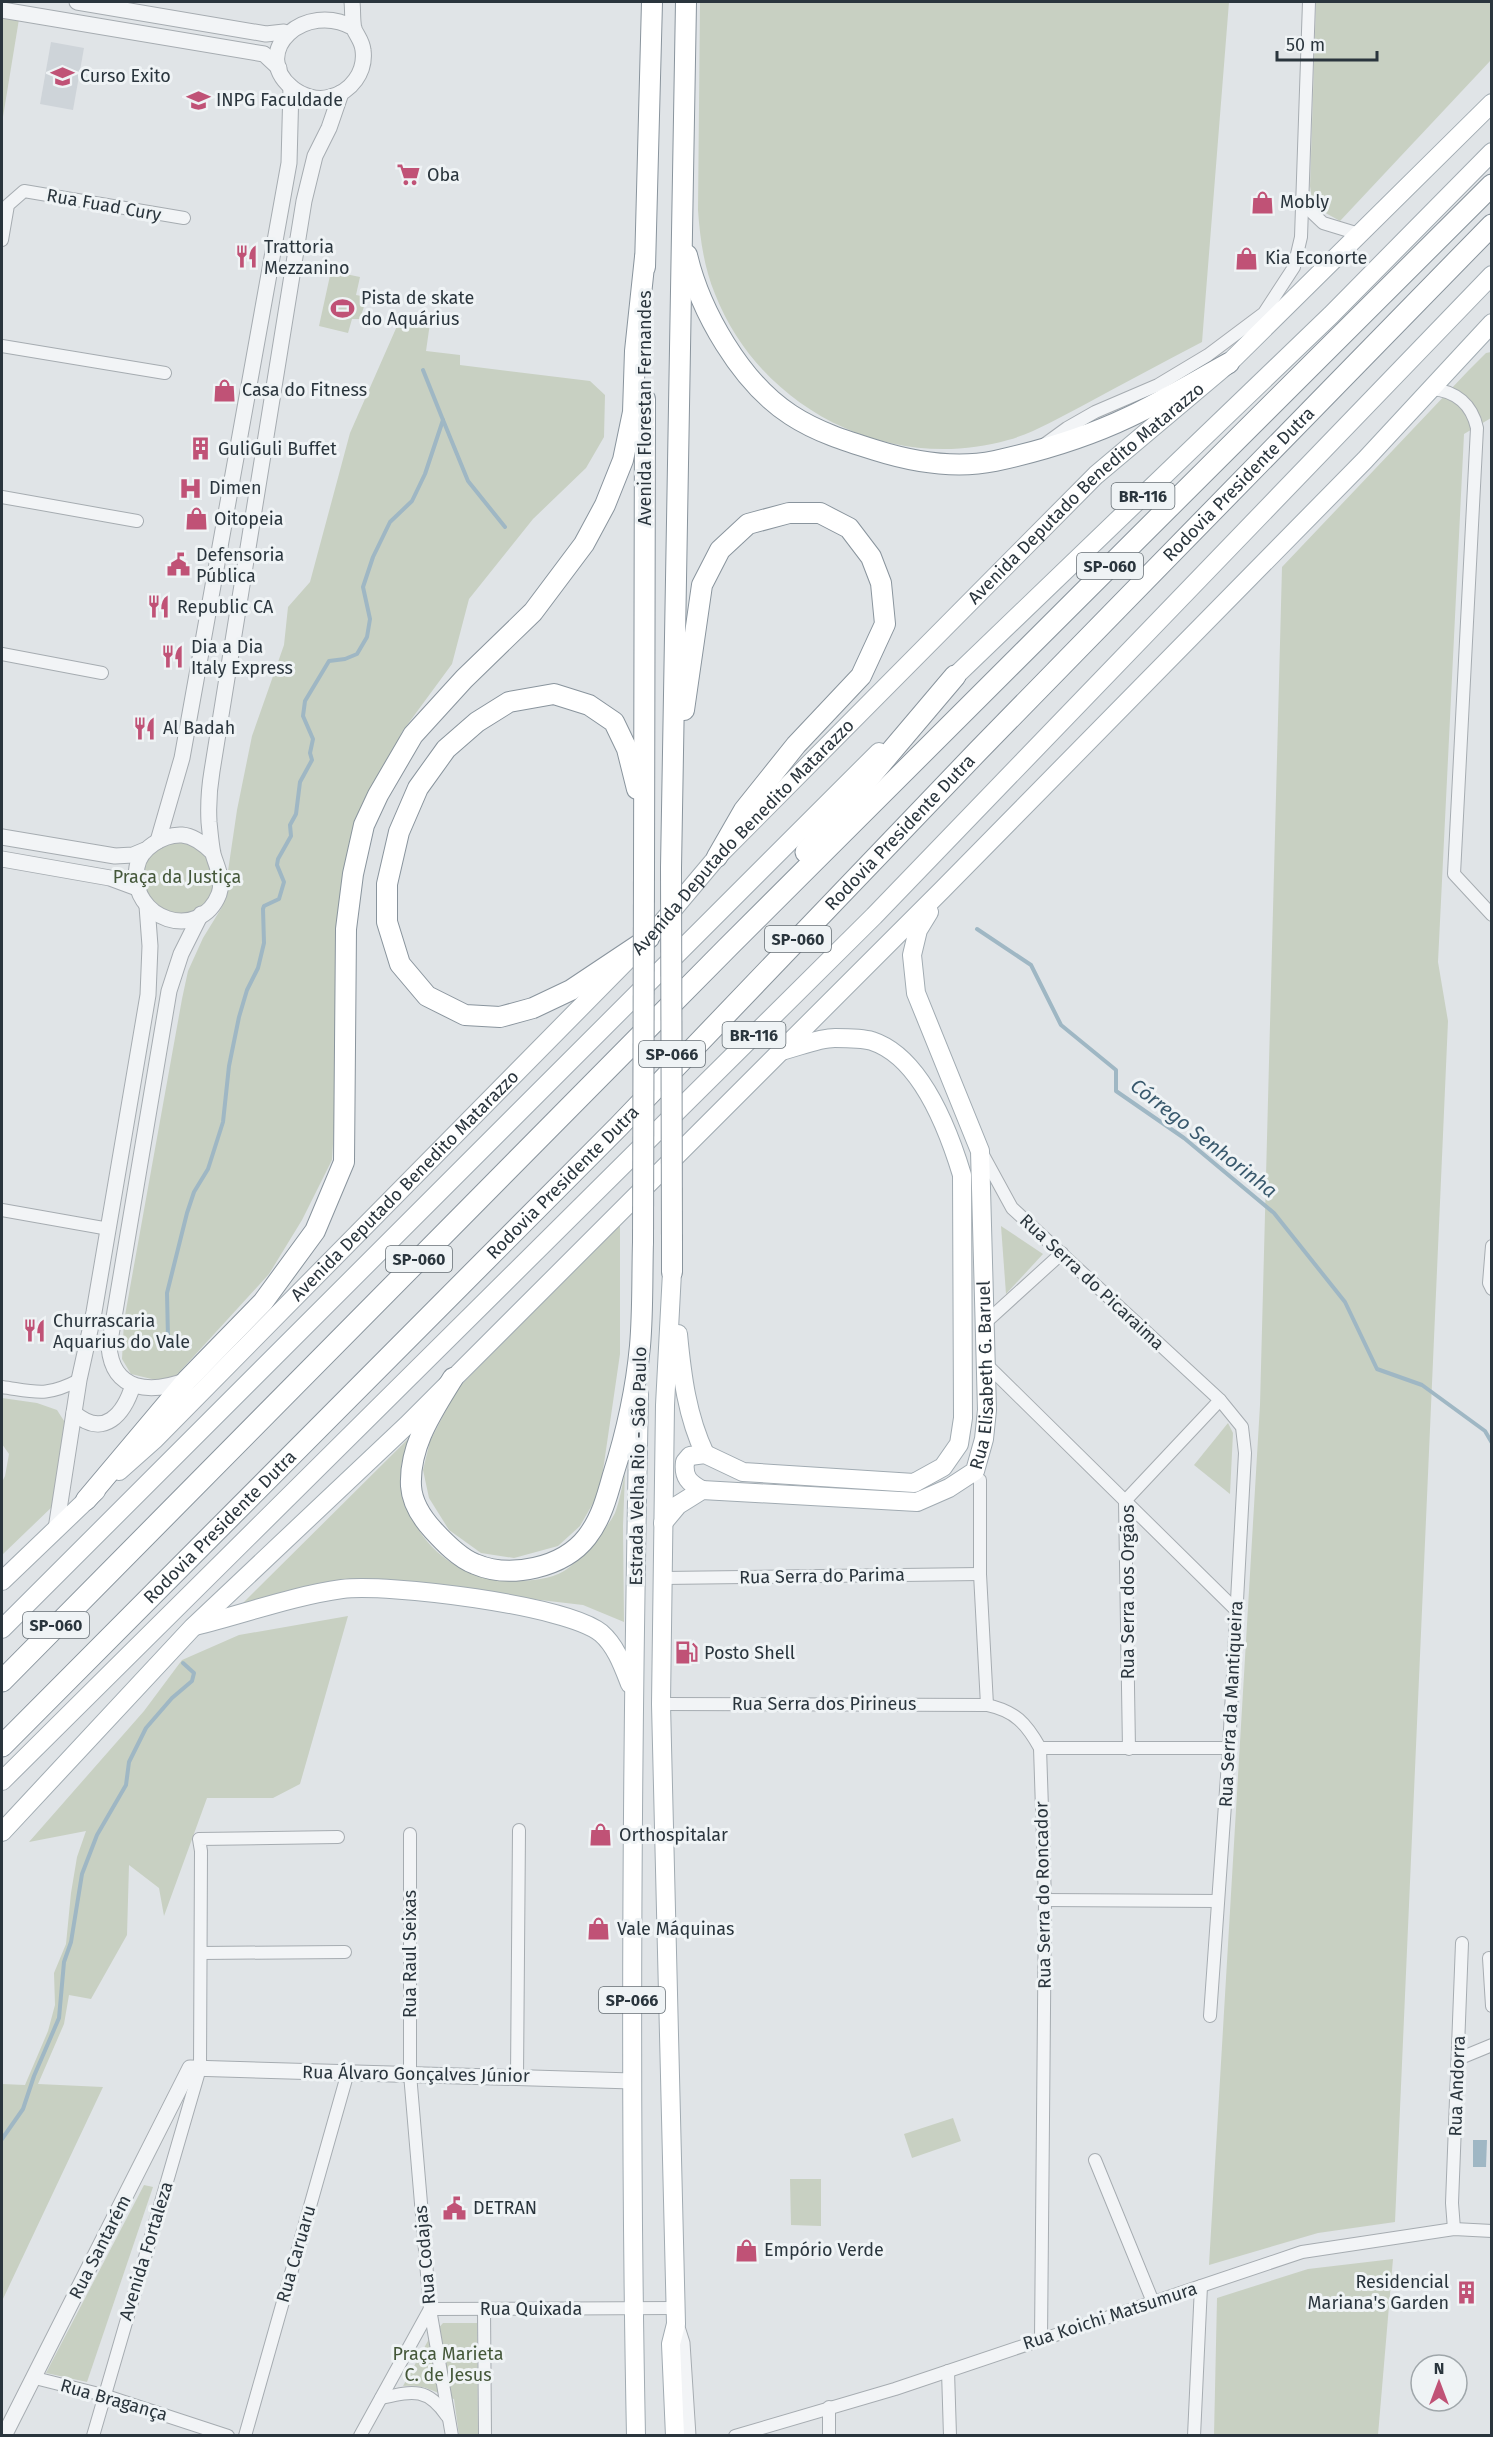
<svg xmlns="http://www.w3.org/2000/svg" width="1493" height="2437" font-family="'Fira Sans',sans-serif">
	<rect width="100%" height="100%" fill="#e0e4e7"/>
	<polygon fill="#ced4d9" points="51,42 84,48 73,110 40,104"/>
	<g fill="#c8d0c2">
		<path d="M700,2h529l-27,340c-40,21 -80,42 -120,64 -24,12 -48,27 -74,34 -119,34 -248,-31 -293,-146 -11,-27 -15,-55 -17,-84z"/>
		<polygon points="1316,2 1491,2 1491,60 1340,221 1313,206 1310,186"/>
		<polygon points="2,10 20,13 2,123"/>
		<polygon points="331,271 360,277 356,295 367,297 360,319 352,319 348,333 319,326"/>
		<polygon points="431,316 426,351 460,355 460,365 590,381 605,395 604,437 586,468 533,519 469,599 452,664 402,732 360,818 338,1063 332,1160 302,1220 269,1274 173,1379 160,1381 131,1374 122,1359 124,1321 182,999 188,971 203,938 222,907 228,889 228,871 237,810 252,736 284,645 288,607 310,582 350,433 401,317"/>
		<polygon points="1491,352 1491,418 1464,434 1438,962 1448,1021 1395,2222 1318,2233 1209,2265 1260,1405 1282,567 1468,371 1486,353"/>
		<polygon points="193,841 215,867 213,891 199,911 186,914 160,911 143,895 141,863 157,844"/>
		<polygon points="620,1224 620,1354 600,1491 580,1526 558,1546 514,1558 481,1553 449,1530 429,1498 423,1470 430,1441 457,1389"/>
		<polygon points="1001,1226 1043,1254 1006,1294"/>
		<polygon points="2,1398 37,1403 57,1410 66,1424 55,1504 2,1555 2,1482 5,1476 9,1454 2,1444"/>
		<polygon points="1228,1423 1233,1433 1230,1494 1194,1465"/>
		<path d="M412,1435c-4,10 -11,24 -11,35 1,64 51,111 114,111 15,0 36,-2 49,-10 13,-7 45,-45 51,-58 5,-13 7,-27 10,-40l-2,53 1,96 -41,-17 -214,-25 -133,30z"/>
		<polygon points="348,1616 300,1784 273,1798 207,1798 164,1916 159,1888 129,1865 127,1935 91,1999 69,1995 64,2024 38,2084 103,2087 2,2301 2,2084 25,2085 48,2031 55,2005 54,1973 66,1944 71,1893 77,1857 86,1831 29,1842 144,1711 182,1660 239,1635"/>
		<polygon points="953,2118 961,2141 912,2158 904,2134"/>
		<polygon points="790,2179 821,2179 821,2226 791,2225"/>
		<polygon points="144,2185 153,2187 87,2382 46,2373"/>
		<polygon points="1393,2259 1378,2435 1214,2435 1217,2298 1308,2269"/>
		<path d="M443,2323h34l1,112h-19l-5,-36c-22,-7 -27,-15 -51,-13l26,-47z"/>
	</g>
	<polygon fill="#9fb7c4" points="1473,2140 1487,2140 1486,2167 1473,2167"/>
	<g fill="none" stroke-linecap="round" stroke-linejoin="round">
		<g stroke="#9fb7c4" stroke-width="4">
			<polyline points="443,420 468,481 505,527"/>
			<polyline points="977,929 1031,965 1061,1025 1116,1070 1116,1091 1184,1138 1274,1213 1345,1302 1377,1369 1422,1385 1485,1431 1492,1443"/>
			<polyline points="168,1338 167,1293 187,1213 194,1192 208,1169 223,1122 229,1066 239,1017 247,990 258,968 264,943 263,909 264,906 279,899 284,882 277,865 278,859 291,836 290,825 296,814 300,782 312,760 310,753 313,739 303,716 305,701 329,661 345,659 357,654 367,637 370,619 363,587 373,557 390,522 412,501 425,474 443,420 423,370"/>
			<polyline points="2,2139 23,2109 34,2076 59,2018 64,1962 71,1942 82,1874 97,1835 126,1785 129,1762 146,1728 172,1698 192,1681 194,1673 183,1663"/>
		</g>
		<defs>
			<g id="minor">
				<polyline points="1303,204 1323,223 1359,234"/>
				<polyline points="2,240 8,205 24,191 184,218"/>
				<polyline points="2,346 165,373"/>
				<path d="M1432,389c24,2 40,16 45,39l-23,446 38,41"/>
				<polyline points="1045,444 1067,428 1095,412 1158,385 1208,355 1264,313 1294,267 1301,237 1309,2"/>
				<polyline points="2,497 137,521"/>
				<polyline points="2,654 102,673"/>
				<polyline points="982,1153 1012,1208 1220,1400 1242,1427 1245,1453 1229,1748 1210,2016"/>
				<polyline points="2,1210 109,1229"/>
				<polyline points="1492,1246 1489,1283 1492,1289"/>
				<polyline points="986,1322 1062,1253"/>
				<polyline points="986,1364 1237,1611"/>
				<path d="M2,1387c35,5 44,10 77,-7"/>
				<polyline points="980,1480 980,1574 987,1705"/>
				<polyline points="663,1578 980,1574"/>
				<path d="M661,1704l326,1c28,6 39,18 53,43l5,152 -4,439"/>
				<polyline points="1040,1748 1229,1748"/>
				<polyline points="1129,1749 1125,1501 1220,1400"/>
				<polyline points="410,1834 410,2074 430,2309 452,2436"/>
				<polyline points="1045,1900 1218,1901"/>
				<polyline points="201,1953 345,1952"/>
				<polyline points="1489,1958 1492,2006"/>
				<polyline points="1458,2059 1492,2045"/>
				<polyline points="517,2076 519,1830"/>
				<polyline points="1095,2160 1153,2302"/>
				<polyline points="1454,2229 1452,2203 1462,1943"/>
				<polyline points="430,2309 675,2308"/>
				<polyline points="484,2310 485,2436"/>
				<polyline points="948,2371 950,2436"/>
				<polyline points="35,2378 103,2395 228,2436"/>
				<path d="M381,2398c32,-7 46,-11 66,18"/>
				<polyline points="829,2407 829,2436"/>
				<polyline points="93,2436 200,2068 201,1851 199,1839 338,1837"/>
				<polyline points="245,2436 348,2072"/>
				<polyline points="360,2436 430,2309"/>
				<polyline points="735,2436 895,2389 1302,2252 1454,2229 1492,2231"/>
				<polyline points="1194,2436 1201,2286"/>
			</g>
			<g id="tertiary">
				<polyline points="77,2 266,34 284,32"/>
				<path d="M352,2c1,8 0,19 2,27 3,7 8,12 9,21 3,22 -12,42 -33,47 -13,4 -28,-1 -39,-10 -41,-36 14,-87 63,-59"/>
				<polyline points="2,10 264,54 279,68"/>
				<polyline points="2,837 115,856 133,855 145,850"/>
				<polyline points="158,841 182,758 289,163 291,87"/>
				<path d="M213,853c-8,-8 -19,-17 -31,-18 -19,-1 -42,14 -45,32 -9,53 63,76 82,27 5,-15 -2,-26 -6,-40 -2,-10 -3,-22 -4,-32 -1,-18 0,-33 3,-51l92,-570 11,-45 14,-28 12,-35"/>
				<polyline points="2,859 110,878 137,888"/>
				<path d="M187,1380c-36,14 -74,12 -78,-33l60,-356 12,-37 20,-40"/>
				<path d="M74,1413c30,26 50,1 59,-28"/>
				<polyline points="56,1529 79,1380 94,1312 148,995 150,946 147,906"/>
				<polyline points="676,2324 682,2343 688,2436"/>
				<polyline points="4,2436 190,2068 632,2081"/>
			</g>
			<g id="primary">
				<polyline points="945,686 1331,315 1492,152"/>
				<polyline points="672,1272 665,1405 661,1704 676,2324 671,2344 675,2436"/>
				<path d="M678,1334c4,42 9,82 27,120"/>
				<path id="s1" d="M119,1471l36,-32 494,-501 68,-81 379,-382 133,-112 263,-260"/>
				<path d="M702,1490c-13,-7 -19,-13 -17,-28l5,-6 15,-2 38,18 171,11 29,-16 16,-23 4,-26 -1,-243c-14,-46 -41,-118 -90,-134 -10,-3 -26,-3 -37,-3 -17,0 -37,9 -54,13"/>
				<path id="s2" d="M663,1523l15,-18 24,-15 215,12 32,-14 26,-17 9,-32 3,-29 -7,-259 -64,-158 -4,-38 6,-25 11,-18"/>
				<polyline points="2,1581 96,1491"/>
				<path d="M195,1626c49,-12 97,-30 147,-37 45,-6 225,16 259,44 15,13 22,33 29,51"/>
				<polyline points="2,1629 879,752"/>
				<polyline points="2,1781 874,916 1492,275"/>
				<polyline points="2,1832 193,1627 407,1425 942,890 1365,460 1492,323"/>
				<path d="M636,2436c-7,-348 -4,-695 3,-1042"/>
			</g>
			<g id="trunk">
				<path d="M687,255c13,56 54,128 104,160 26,17 55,26 84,35 38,12 81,19 120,11 46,-10 92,-24 134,-44 34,-16 67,-36 100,-54"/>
				<polyline points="645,267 652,2"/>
				<polyline points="684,710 702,585 720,550 748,524 789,513 820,513 849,528 871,557 881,583 885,624 861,676 796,745 744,810 717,857"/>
				<polyline points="637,789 627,749 614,722 589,705 554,694 509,702 477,722 446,749 418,788 399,832 387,884 387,922 400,964 427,996 465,1015 500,1017 533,1008 571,990 649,938"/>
				<polyline points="671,868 686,2"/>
				<polyline points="644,870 645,399"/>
				<polyline points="672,1241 672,1272"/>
				<path d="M453,1378c-20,33 -44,67 -42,108 1,16 11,32 22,44 11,12 26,28 42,34 35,15 88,4 112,-27 14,-18 20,-40 26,-62 13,-41 23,-86 27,-129 3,-34 2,-70 3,-104"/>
				<polyline points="86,1500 187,1380 263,1302 315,1231 344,1162 346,929 353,874 364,825 378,795 413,735 464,679 533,612 584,544 605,505 623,460 633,412 635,351 645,257"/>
			</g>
			<g id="motorway">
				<polyline points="806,852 955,676"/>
				<polyline points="2,1681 728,947 1492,185"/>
				<path id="s3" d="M2,1746l617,-620 359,-375 514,-526"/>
			</g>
		</defs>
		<use href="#minor" stroke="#a6acb1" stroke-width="14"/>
		<use href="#tertiary" stroke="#a6acb1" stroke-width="17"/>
		<use href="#primary" stroke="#a1abb2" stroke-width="20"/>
		<use href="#trunk" stroke="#89949d" stroke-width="22"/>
		<use href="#motorway" stroke="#89949d" stroke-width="23"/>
		<use href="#minor" stroke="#f2f4f6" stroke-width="12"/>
		<use href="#tertiary" stroke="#f2f4f6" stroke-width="15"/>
		<use href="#primary" stroke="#fff" stroke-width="18"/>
		<use href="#trunk" stroke="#fff" stroke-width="20"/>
		<use href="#motorway" stroke="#fff" stroke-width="21"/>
		<defs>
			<g id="trunk-bridge">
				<polyline points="671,868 672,1241"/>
				<polyline points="643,1242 644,870"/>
			</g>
		</defs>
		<use href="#trunk-bridge" stroke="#89949d" stroke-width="22" stroke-linecap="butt"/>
		<use href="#trunk-bridge" stroke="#fff" stroke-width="20"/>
	</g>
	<defs>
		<symbol id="university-bare" viewBox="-9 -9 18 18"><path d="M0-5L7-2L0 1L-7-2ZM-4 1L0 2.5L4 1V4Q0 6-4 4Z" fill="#c05276" stroke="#eff3f5" stroke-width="2.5" paint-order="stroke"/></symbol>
		<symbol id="supermarket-bare" viewBox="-9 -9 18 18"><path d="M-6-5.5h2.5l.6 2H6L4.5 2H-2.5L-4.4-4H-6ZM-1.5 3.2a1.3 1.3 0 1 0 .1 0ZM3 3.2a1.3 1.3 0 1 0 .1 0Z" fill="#c05276" stroke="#eff3f5" stroke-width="2.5" paint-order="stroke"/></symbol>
		<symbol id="shop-bare" viewBox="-9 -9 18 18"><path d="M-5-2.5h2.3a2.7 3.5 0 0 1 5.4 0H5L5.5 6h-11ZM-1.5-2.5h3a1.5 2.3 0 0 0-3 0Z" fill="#c05276" stroke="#eff3f5" stroke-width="2.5" paint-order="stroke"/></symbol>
		<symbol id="restaurant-bare" viewBox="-9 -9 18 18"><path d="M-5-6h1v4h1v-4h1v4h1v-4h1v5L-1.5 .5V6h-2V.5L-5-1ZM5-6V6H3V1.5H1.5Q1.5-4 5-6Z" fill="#c05276" stroke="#eff3f5" stroke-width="2.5" paint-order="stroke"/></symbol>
		<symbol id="stadium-bare" viewBox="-9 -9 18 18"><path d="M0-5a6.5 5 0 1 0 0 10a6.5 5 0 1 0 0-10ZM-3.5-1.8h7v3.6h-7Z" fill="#c05276" stroke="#eff3f5" stroke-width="2.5" paint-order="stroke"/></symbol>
		<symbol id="building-bare" viewBox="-9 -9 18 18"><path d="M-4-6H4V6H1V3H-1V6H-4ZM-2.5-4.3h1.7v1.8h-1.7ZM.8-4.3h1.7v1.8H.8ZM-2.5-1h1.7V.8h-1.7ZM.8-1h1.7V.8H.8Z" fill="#c05276" stroke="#eff3f5" stroke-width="2.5" paint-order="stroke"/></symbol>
		<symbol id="hospital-bare" viewBox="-9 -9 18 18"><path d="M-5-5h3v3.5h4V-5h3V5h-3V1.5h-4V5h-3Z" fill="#c05276" stroke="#eff3f5" stroke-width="2.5" paint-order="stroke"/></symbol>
		<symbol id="civic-bare" viewBox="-9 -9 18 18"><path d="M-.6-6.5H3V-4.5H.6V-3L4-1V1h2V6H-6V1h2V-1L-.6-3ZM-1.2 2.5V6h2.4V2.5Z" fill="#c05276" stroke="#eff3f5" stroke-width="2.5" paint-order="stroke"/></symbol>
		<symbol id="fuel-bare" viewBox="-9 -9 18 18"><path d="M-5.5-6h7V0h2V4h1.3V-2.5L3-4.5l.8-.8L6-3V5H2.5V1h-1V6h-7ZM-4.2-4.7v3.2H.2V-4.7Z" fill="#c05276" stroke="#eff3f5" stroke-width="2.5" paint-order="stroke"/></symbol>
	</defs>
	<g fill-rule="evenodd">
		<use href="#university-bare" x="46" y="60" width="33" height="33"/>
		<use href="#university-bare" x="182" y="84" width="33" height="33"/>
		<use href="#supermarket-bare" x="392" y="158" width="33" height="33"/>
		<use href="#shop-bare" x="1246" y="186" width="33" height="33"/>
		<use href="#restaurant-bare" x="230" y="240" width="33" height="33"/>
		<use href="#shop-bare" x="1230" y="242" width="33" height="33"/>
		<use href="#stadium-bare" x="326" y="292" width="33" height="33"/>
		<use href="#shop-bare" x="208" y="374" width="33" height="33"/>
		<use href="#building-bare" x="184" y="432" width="33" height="33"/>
		<use href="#hospital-bare" x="174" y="472" width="33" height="33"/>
		<use href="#shop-bare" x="180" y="502" width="33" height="33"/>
		<use href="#civic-bare" x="162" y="548" width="33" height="33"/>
		<use href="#restaurant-bare" x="142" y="590" width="33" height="33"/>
		<use href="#restaurant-bare" x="156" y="640" width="33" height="33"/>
		<use href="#restaurant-bare" x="128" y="712" width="33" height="33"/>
		<use href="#restaurant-bare" x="18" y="1314" width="33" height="33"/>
		<use href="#fuel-bare" x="670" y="1636" width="33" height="33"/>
		<use href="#shop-bare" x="584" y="1818" width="33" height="33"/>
		<use href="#shop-bare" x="582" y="1912" width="33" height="33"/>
		<use href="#civic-bare" x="438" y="2192" width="33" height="33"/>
		<use href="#shop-bare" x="730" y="2234" width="33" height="33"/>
		<use href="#building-bare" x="1450" y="2276" width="33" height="33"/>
	</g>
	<g text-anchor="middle" stroke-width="6" stroke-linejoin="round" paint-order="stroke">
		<g fill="#eff3f5" stroke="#656e74" stroke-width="1.5">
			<rect x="1111.5" y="483" width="63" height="26" rx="4.5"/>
			<rect x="1077" y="553" width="66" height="26" rx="4.5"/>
			<rect x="765" y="926" width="66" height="26" rx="4.5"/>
			<rect x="722.5" y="1022" width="63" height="26" rx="4.5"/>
			<rect x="639" y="1041" width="66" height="26" rx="4.5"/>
			<rect x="386" y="1246" width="66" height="26" rx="4.5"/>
			<rect x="23" y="1612" width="66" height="26" rx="4.5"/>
			<rect x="599" y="1987" width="66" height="26" rx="4.5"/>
		</g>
		<g font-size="16" font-weight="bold" fill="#2a353d">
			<text x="1143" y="502">BR-116</text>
			<text x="1110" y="572">SP-060</text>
			<text x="798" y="945">SP-060</text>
			<text x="754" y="1041">BR-116</text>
			<text x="672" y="1060">SP-066</text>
			<text x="419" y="1265">SP-060</text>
			<text x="56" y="1631">SP-060</text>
			<text x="632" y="2006">SP-066</text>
		</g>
		<g font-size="18" fill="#2a353d" stroke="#eff3f5" text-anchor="start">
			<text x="80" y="82">Curso Exito</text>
			<text x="216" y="106">INPG Faculdade</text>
			<text x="427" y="181">Oba</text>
			<text x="1280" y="208">Mobly</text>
			<text x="264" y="253">Trattoria<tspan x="264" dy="21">Mezzanino</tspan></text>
			<text x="1265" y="264">Kia Econorte</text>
			<text x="361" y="304">Pista de skate<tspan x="361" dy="21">do Aquárius</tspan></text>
			<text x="242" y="396">Casa do Fitness</text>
			<text x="218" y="455">GuliGuli Buffet</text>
			<text x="209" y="494">Dimen</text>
			<text x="214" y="525">Oitopeia</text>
			<text x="196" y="561">Defensoria<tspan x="196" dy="21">Pública</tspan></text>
			<text x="177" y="613">Republic CA</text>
			<text x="191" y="653">Dia a Dia<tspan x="191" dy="21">Italy Express</tspan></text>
			<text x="163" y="734">Al Badah</text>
			<text x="53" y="1327">Churrascaria<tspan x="53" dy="21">Aquarius do Vale</tspan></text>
			<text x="704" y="1659">Posto Shell</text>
			<text x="619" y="1841">Orthospitalar</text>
			<text x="617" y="1935">Vale Máquinas</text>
			<text x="473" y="2214">DETRAN</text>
			<text x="764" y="2256">Empório Verde</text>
			<text x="1449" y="2288" text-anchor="end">Residencial<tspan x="1449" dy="21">Mariana's Garden</tspan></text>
		</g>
		<g font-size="18" fill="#2a353d" stroke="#eff3f5">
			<text transform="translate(104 205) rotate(10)" y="6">Rua Fuad Cury</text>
			<text transform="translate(645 408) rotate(-90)" y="6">Avenida Florestan Fernandes</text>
			<text dy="6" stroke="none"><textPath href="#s3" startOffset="1767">Rodovia Presidente Dutra</textPath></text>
			<text dy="6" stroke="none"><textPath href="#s1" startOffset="1376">Avenida Deputado Benedito Matarazzo</textPath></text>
			<text dy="6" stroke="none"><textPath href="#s3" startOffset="1281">Rodovia Presidente Dutra</textPath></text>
			<text dy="6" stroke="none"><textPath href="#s1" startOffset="890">Avenida Deputado Benedito Matarazzo</textPath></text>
			<text dy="6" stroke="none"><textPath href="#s3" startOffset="795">Rodovia Presidente Dutra</textPath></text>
			<text dy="6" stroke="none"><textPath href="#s1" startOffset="404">Avenida Deputado Benedito Matarazzo</textPath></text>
			<text transform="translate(1092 1282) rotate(43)" y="6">Rua Serra do Picaraima</text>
			<text dy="6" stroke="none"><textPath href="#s2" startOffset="430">Rua Elisabeth G. Baruel</textPath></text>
			<text transform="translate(638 1466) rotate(-89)" y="6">Estrada Velha Rio - São Paulo</text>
			<text dy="6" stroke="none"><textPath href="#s3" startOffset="309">Rodovia Presidente Dutra</textPath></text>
			<text transform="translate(822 1576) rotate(-1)" y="6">Rua Serra do Parima</text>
			<text transform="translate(1128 1592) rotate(-90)" y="6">Rua Serra dos Orgãos</text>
			<text x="824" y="1710">Rua Serra dos Pirineus</text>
			<text transform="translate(1231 1704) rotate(-87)" y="6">Rua Serra da Mantiqueira</text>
			<text transform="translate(1043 1895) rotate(-91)" y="6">Rua Serra do Roncador</text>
			<text transform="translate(410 1954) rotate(-90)" y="6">Rua Raul Seixas</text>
			<text transform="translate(416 2074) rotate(1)" y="6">Rua Álvaro Gonçalves Júnior</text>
			<text transform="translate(1457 2086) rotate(-88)" y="6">Rua Andorra</text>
			<text transform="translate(100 2247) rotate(-63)" y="6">Rua Santarém</text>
			<text transform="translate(146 2251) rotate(-73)" y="6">Avenida Fortaleza</text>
			<text transform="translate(296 2254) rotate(-74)" y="6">Rua Caruaru</text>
			<text transform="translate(425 2255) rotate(-95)" y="6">Rua Codajas</text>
			<text x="531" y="2315">Rua Quixada</text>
			<text transform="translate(1110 2316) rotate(-18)" y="6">Rua Koichi Matsumura</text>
			<text transform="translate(114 2400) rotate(16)" y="6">Rua Bragança</text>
		</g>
		<g font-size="18" fill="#445739" stroke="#eff3f5">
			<text x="177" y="883">Praça da Justiça</text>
			<text x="448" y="2360">Praça Marieta<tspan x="448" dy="21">C. de Jesus</tspan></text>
		</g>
		<g font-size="20" font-style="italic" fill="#39596d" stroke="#eff3f5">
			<text transform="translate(1204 1138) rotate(38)" y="7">Córrego Senhorinha</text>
		</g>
	</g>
	<rect width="1493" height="2437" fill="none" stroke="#2a353d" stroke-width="6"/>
	<g transform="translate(1439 2383)"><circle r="28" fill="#eff3f5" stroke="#a0a7ab" stroke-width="1.5"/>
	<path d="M0-4.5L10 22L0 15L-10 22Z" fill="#c05276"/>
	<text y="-9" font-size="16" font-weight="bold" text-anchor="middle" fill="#2a353d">N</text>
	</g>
	<path d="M1277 51v9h100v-9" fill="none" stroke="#2a353d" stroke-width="3"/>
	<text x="1286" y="51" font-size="18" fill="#2a353d" stroke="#eff3f5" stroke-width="4.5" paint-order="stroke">50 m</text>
</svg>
